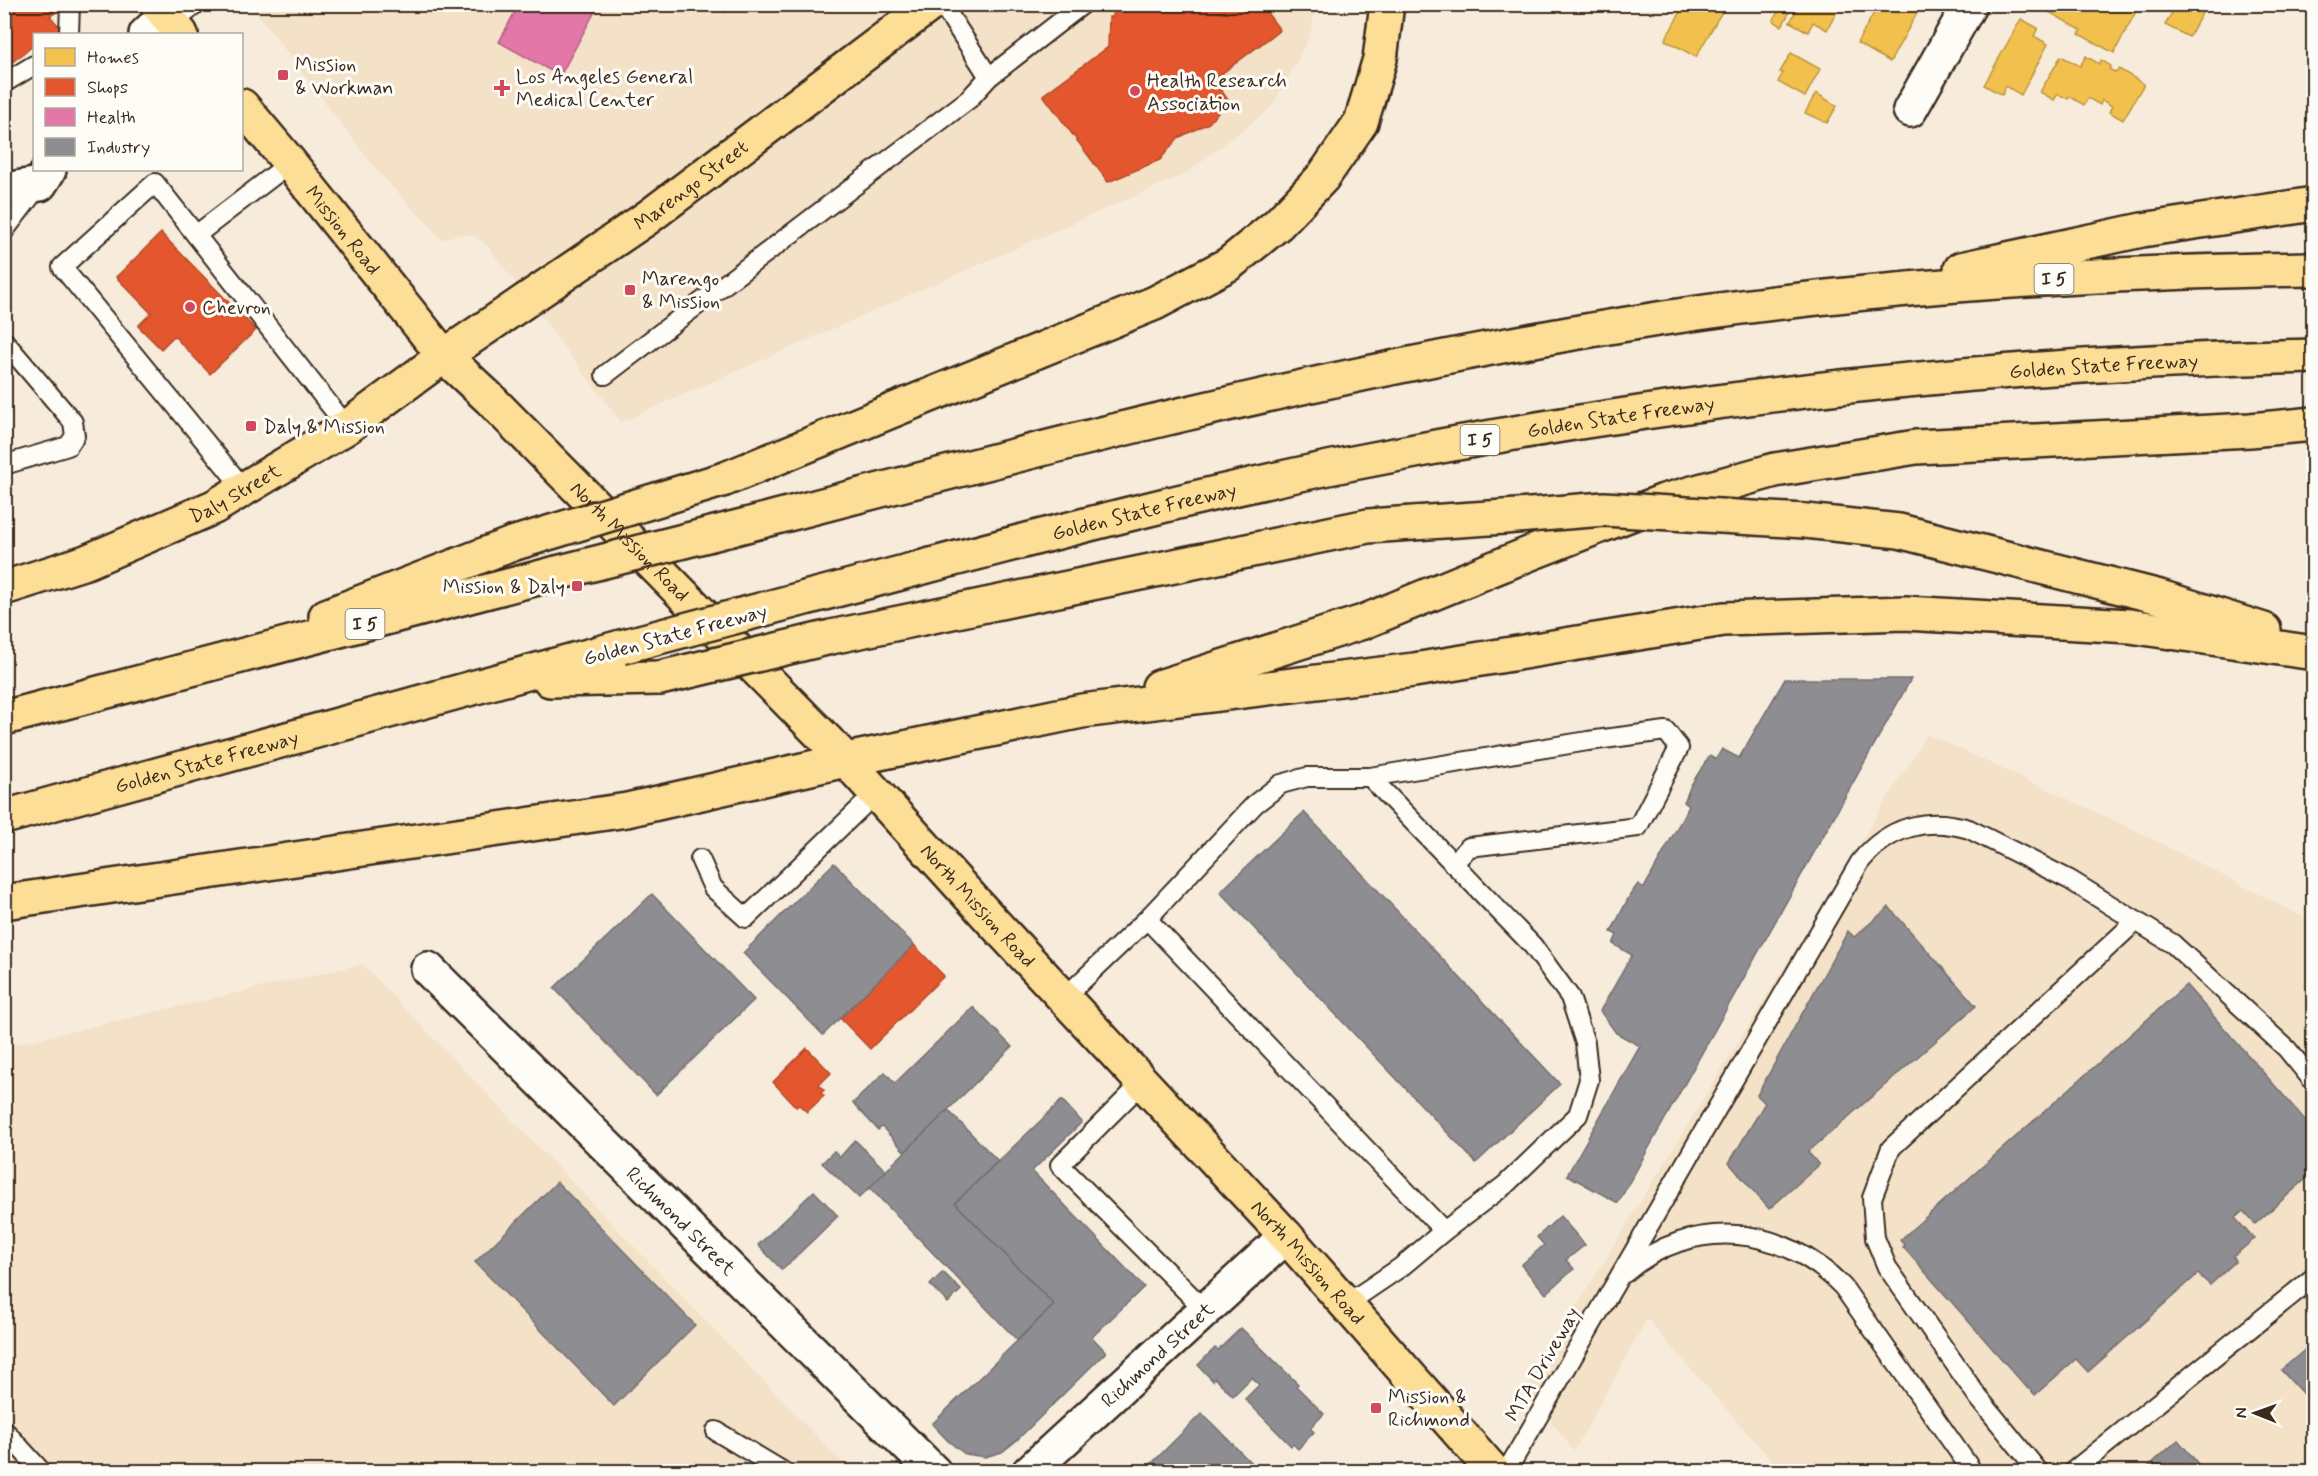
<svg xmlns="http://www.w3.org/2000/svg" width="2318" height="1476" font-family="Mynerve,sans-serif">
	<rect width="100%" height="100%" fill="#f7ecdb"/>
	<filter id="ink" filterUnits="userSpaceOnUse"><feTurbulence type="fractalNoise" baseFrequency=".0167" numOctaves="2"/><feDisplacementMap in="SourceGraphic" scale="12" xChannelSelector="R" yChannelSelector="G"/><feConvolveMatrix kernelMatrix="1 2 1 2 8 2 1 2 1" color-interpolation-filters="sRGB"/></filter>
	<g filter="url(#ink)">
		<g fill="#f3e1c8">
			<polygon points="251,5 1316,5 1310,36 1272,107 1187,173 621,422 485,243 472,235 458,234 443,240 378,172"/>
			<polygon points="1927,734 2137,831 2313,922 2313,1471 1781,1471 1647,1319 1574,1451 1526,1389"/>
			<polygon points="362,964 850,1471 5,1471 4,1047"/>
		</g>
		<g fill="#f2c14e" stroke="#bb9440" stroke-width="1.5">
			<polygon points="1685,4 1718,4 1724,8 1696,57 1665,40"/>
			<polygon points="1782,4 1794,4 1782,26 1773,21"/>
			<polygon points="1800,4 1841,4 1827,30 1813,22 1808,32 1790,22"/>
			<polygon points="1879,4 1922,4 1890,62 1857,43"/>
			<polygon points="2035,4 2140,4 2114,53 2079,34 2081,30"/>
			<polygon points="2177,4 2207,4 2189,37 2165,25"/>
			<polygon points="2021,19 2038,28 2034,36 2048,44 2021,95 2006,86 2002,95 1984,85"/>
			<polygon points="1791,53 1820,69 1805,97 1778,82 1783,73 1780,72"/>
			<polygon points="2061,56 2080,66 2086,56 2099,64 2101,60 2111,66 2109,69 2116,73 2119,69 2144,84 2123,120 2109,112 2112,106 2102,100 2100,105 2088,98 2084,105 2069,96 2068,99 2058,94 2054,100 2040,92"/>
			<polygon points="1816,93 1837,106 1827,123 1805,113"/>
		</g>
		<g fill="#e4572e" stroke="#b14a29" stroke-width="1.5">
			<polygon points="4,4 49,4 55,13 50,16 63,31 59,34 34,34 34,48 33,46 10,64 6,58 4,59"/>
			<polygon points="1117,4 1140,5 1139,10 1155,12 1164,4 1264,4 1262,6 1280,30 1216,78 1221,85 1219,87 1228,100 1209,123 1178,138 1160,160 1108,182 1043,95 1108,47 1109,17 1113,17 1113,12 1110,11 1111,7 1117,8"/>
			<polygon points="161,233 256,330 210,374 174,336 161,349 138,326 151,313 116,277"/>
			<polygon points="914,945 944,976 870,1049 840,1018"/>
			<polygon points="807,1048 831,1073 819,1085 824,1090 821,1093 824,1096 807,1112 799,1105 796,1107 773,1082"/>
		</g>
		<g fill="#e377a8" stroke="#b1607f" stroke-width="1.5">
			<polygon points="519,4 599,4 560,76 499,42"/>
			<polygon points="712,4 730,4 726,12"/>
		</g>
		<g fill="#8d8d92" stroke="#746f6f" stroke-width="1.5">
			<polygon points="1785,679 1911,679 1618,1203 1567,1175 1640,1046 1616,1033 1600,1011 1632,955 1613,944 1617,935 1611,932 1630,895 1638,884 1644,888 1689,806 1684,802 1691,785 1706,761 1710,755 1716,759 1722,749 1739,758"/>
			<polygon points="1304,812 1560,1084 1476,1163 1220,892"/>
			<polygon points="834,863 914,945 823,1035 743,953"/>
			<polygon points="652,894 754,1000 656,1095 554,988"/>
			<polygon points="1889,907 1976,1006 1808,1152 1819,1165 1769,1209 1729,1163 1765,1103 1757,1095 1848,931 1854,937"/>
			<polygon points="2186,985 2314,1130 2314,1172 2255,1224 2243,1211 2235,1218 2254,1239 2233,1257 2236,1261 2210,1285 2198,1274 2088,1372 2076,1359 2035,1395 2029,1388 2028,1389 1903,1247 1905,1246 1900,1240"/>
			<polygon points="973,1007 1012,1047 905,1152 882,1127 878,1130 853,1103 885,1072 895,1083"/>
			<polygon points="1062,1100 1082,1122 1032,1171 1144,1287 1092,1337 1106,1352 1016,1441 1002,1452 985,1457 965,1454 948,1441 932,1424 1054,1305 955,1203"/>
			<polygon points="948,1110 998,1161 955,1203 1054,1305 1017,1340 869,1187"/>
			<polygon points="855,1140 886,1171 859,1198 822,1163 834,1151 840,1157"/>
			<polygon points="557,1182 695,1325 614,1406 475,1262"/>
			<polygon points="814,1191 838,1216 782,1270 758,1245"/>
			<polygon points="1560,1216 1585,1245 1566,1260 1574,1269 1546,1294 1521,1265 1544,1245 1537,1237"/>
			<polygon points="943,1272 961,1290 948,1303 930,1285"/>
			<polygon points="1241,1328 1298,1384 1296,1386 1324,1414 1310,1428 1314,1432 1298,1449 1293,1444 1291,1446 1245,1399 1259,1385 1252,1377 1233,1396 1215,1378 1213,1381 1198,1365 1215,1348 1218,1350"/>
			<polygon points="2314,1342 2314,1406 2281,1370"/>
			<polygon points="1202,1413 1260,1472 1143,1472"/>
			<polygon points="2178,1440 2205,1472 2142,1472"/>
		</g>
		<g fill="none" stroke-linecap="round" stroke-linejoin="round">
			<defs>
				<g id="service">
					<polyline points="942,4 989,77"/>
					<polyline points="172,24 196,4"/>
					<polyline points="69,34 70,4"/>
					<polyline points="4,83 34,65"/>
					<polyline points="4,231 40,184"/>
					<polyline points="196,235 290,163"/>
					<polyline points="4,341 73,422 75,436 68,446 4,465"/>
					<polyline points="605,375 969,99 989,77 1083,4"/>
					<polyline points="244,489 62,267 155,183 347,427"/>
					<polyline points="1370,777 1588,741 1666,731 1679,748 1638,827 1469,847 1453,864"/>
					<polyline points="700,859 713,888 746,918 876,793"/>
					<polyline points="1147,919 1255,804 1281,784 1307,777 1370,777 1533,946 1570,997 1585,1043 1589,1080 1578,1115 1505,1185 1444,1231"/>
					<polyline points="1064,998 1147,919 1444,1231 1401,1267 1345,1305"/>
					<polyline points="1143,1082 1060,1165 1205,1310"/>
					<path d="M1625,1273c67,-58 159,-48 218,14l130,185"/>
					<polyline points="4,1430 42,1472"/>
					<polyline points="716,1431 784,1472"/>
					<path d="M1506,1472l354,-610c28,-35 67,-46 109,-33l101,51 103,64 114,105 27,33"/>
					<polyline points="2039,1472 1978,1397 1887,1267 1875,1238 1872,1198 1891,1148 2136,921"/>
					<polyline points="2072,1472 2314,1277"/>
				</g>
				<g id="minor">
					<polyline points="146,34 165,16"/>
					<polyline points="1910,110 1970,4"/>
					<polyline points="4,190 40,184 49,170"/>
					<path id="s1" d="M428,969l506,503"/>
					<path id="s2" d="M1029,1472l257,-236"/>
				</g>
				<g id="primary">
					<polyline points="157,4 181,34"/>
					<path id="s3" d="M242,106l48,57 154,193 45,42 357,362 148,163 292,313 208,236"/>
					<path id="s4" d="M4,588l82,-26 128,-55 133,-80 97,-71 203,-138 284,-214"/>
				</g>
				<g id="motorway">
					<polyline points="1961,269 2142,230 2314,204"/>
					<polyline points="725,479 1155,303 1229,264 1278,224 1323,177 1361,122 1380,59 1387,4"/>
					<polyline points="1805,521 1899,531 2160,597 2264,630"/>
					<path d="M731,529c294,-77 590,-155 890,-204 228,-38 461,-52 693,-56"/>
					<path id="s5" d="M809,597c181,-47 361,-97 544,-134 316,-64 638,-100 961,-107"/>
					<polyline points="326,616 512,544"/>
					<polyline points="831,637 1368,526 1504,517"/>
					<polyline points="550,680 660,678"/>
					<polyline points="1159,687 1363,622 1526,555 1664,501 1775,470 1916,447 2250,430 2314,424"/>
					<polyline points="4,718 557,573"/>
					<path id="s6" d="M4,817l617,-170"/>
					<polyline points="4,902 627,810 846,760 1082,711 1414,670 1724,619 1905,613 2130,626 2314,653"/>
				</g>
			</defs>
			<use href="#service" stroke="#3b2a1e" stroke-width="22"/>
			<use href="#minor" stroke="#3b2a1e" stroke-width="38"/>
			<use href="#primary" stroke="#3b2a1e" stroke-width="38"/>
			<use href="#motorway" stroke="#3b2a1e" stroke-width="38"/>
			<use href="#service" stroke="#fdfcf7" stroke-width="18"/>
			<use href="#minor" stroke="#fdfcf7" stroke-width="33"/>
			<use href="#primary" stroke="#fdde96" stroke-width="33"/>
			<use href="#motorway" stroke="#fdde96" stroke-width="33"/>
			<defs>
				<g id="motorway-bridge">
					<polyline points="1504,517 1604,509 1805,521"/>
					<polyline points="512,544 725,479"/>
					<polyline points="557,573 731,529"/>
					<polyline points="621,647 809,597"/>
					<polyline points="660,678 831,637"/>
				</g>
			</defs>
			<use href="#motorway-bridge" stroke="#3b2a1e" stroke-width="38" stroke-linecap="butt"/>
			<use href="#motorway-bridge" stroke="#fdde96" stroke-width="33"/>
		</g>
	</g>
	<g fill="#d1495b" stroke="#fdfcf7" stroke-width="2">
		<rect x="277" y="69" width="12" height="12" rx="3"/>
		<path d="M499 79h6v6h6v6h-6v6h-6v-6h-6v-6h6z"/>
		<circle cx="1135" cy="91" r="6"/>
		<rect x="624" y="284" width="12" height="12" rx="3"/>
		<circle cx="190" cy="307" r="6"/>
		<rect x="245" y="420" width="12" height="12" rx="3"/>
		<rect x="571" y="580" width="12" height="12" rx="3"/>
		<rect x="1370" y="1402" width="12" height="12" rx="3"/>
	</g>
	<g text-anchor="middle" stroke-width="6" stroke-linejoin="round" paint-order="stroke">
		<g fill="#fdfcf7" stroke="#75695f" stroke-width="1.5">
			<rect x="2034.5" y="264" width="39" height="30" rx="4.5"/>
			<rect x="1460.5" y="425" width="39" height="30" rx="4.5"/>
			<rect x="345.5" y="609" width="39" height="30" rx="4.5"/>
		</g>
		<g font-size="18" font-weight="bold" fill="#3b2a1e">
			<text x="2054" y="285">I 5</text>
			<text x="1480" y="446">I 5</text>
			<text x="365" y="630">I 5</text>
		</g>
		<g font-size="20" fill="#3b2a1e" stroke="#fdfcf7" text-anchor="start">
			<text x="295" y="71">Mission<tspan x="295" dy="23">&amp; Workman</tspan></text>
			<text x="516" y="83">Los Angeles General<tspan x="516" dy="23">Medical Center</tspan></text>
			<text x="1147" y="87">Health Research<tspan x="1147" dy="23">Association</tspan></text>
			<text x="642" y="285">Marengo<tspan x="642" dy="23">&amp; Mission</tspan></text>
			<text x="202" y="314">Chevron</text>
			<text x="263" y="433">Daly &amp; Mission</text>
			<text x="565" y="593" text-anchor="end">Mission &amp; Daly</text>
			<text x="1388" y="1403">Mission &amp;<tspan x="1388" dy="23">Richmond</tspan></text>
		</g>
		<g font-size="20" fill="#3b2a1e" stroke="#fdfcf7">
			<text dy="7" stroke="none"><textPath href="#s4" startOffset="801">Marengo Street</textPath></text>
			<text dy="7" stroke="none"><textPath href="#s3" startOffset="160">Mission Road</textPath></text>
			<text dy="7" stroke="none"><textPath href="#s5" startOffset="1318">Golden State Freeway</textPath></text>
			<text dy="7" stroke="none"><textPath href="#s5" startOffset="832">Golden State Freeway</textPath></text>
			<text dy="7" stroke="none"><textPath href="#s4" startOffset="250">Daly Street</textPath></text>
			<text dy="7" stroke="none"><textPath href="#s5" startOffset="346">Golden State Freeway</textPath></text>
			<text dy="7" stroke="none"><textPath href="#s3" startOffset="584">North Mission Road</textPath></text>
			<text transform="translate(675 634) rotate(-15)" y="7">Golden State Freeway</text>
			<text dy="7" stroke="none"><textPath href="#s6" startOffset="210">Golden State Freeway</textPath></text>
			<text dy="7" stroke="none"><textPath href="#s3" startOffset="1088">North Mission Road</textPath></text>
			<text dy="7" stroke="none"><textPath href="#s1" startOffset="357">Richmond Street</textPath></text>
			<text dy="7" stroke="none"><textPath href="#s3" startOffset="1574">North Mission Road</textPath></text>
			<text dy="7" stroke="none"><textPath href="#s2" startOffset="174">Richmond Street</textPath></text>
			<text transform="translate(1542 1364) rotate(-60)" y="7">MTA Driveway</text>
		</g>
	</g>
	<rect width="2318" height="1476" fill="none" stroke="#fdfcf7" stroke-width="24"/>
	<rect x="12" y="12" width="2294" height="1452" fill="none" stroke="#3b2a1e" stroke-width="2" filter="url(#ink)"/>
	<rect x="33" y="33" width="210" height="138" fill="#fdfcf7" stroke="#afa8a0" stroke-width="1.5"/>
	<rect x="45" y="48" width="30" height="18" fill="#f2c14e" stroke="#afa8a0" stroke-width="1.5"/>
	<text x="87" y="63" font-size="18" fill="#3b2a1e">Homes</text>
	<rect x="45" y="78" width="30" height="18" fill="#e4572e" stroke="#afa8a0" stroke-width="1.5"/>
	<text x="87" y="93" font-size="18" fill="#3b2a1e">Shops</text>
	<rect x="45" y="108" width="30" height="18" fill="#e377a8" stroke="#afa8a0" stroke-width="1.5"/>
	<text x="87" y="123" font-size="18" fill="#3b2a1e">Health</text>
	<rect x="45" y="138" width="30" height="18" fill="#8d8d92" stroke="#afa8a0" stroke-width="1.5"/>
	<text x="87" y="153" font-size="18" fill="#3b2a1e">Industry</text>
	<g transform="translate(2255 1413) rotate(271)" stroke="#fdfcf7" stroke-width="4.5" paint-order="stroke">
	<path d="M0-4.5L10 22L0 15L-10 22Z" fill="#3b2a1e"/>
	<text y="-9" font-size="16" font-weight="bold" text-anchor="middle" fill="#3b2a1e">N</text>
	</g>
</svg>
